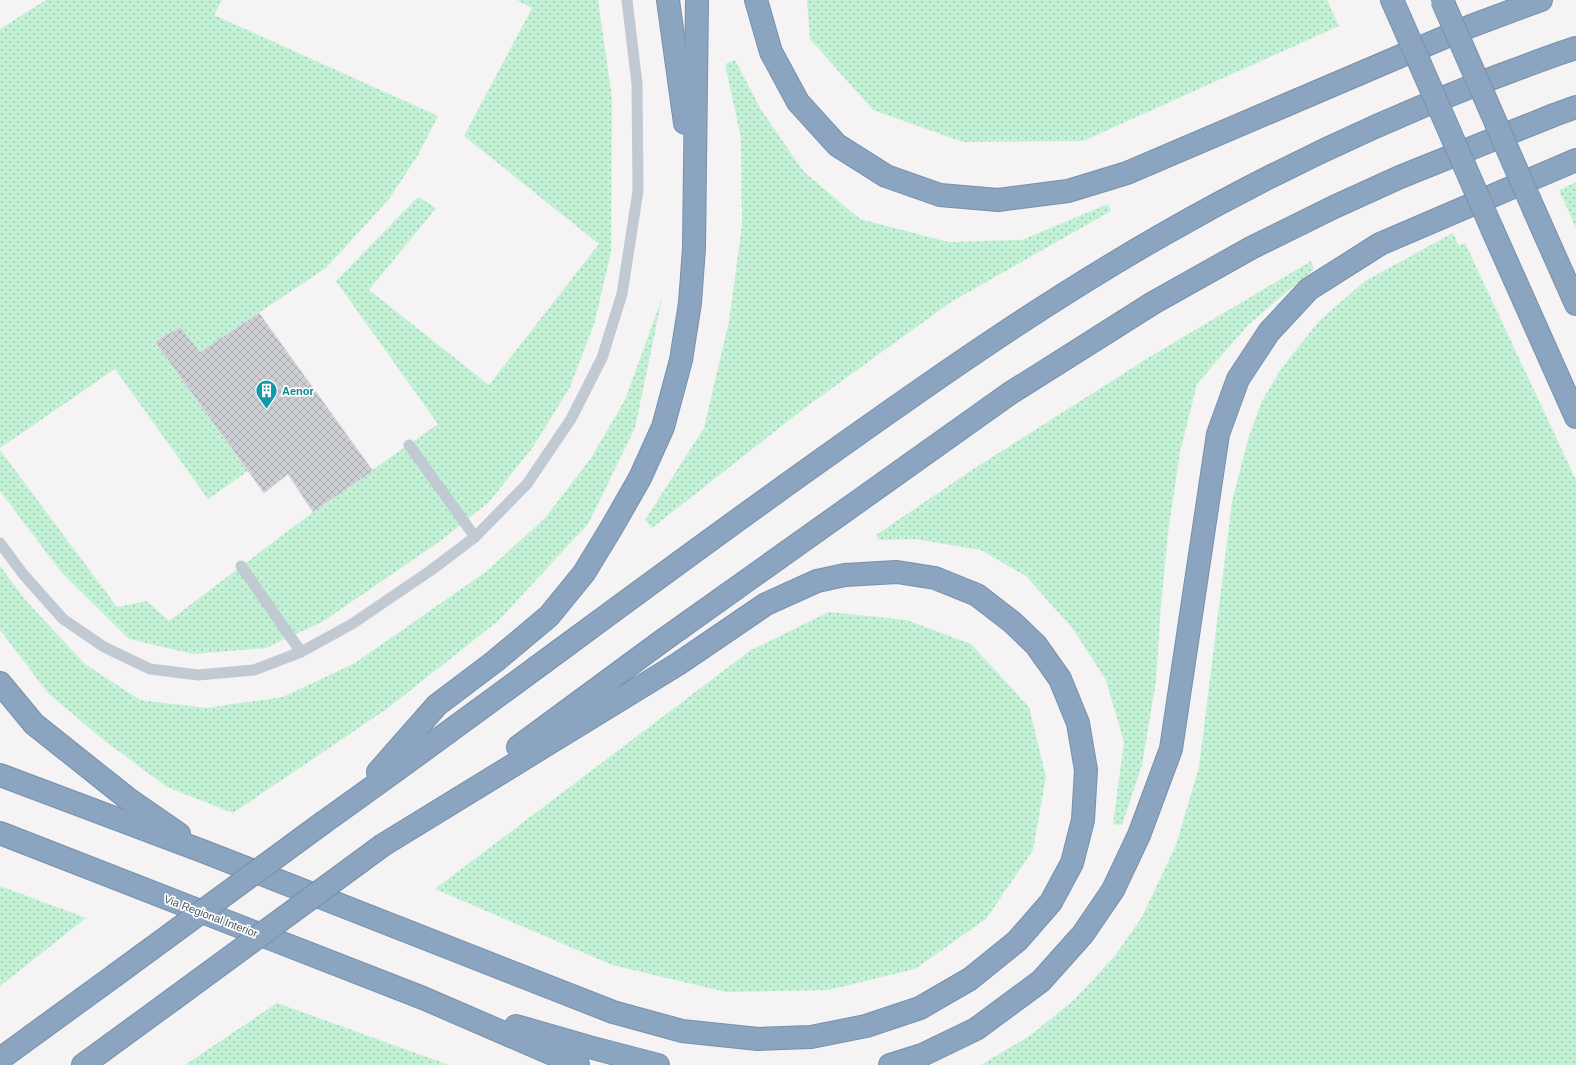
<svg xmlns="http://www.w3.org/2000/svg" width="1576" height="1065" font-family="Helvetica,sans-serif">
	<defs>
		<pattern id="grass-dots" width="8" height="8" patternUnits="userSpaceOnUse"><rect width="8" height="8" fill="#c3f1d5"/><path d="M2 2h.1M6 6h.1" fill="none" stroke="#a0c6b0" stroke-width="1.8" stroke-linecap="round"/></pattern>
		<pattern id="building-cross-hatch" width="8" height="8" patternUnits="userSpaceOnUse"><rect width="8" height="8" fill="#cdcfd5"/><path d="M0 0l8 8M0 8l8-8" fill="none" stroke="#a8abb0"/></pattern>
	</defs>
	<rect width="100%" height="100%" fill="#f5f3f3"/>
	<g fill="url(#grass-dots)">
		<polygon points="46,0 222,0 214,15 438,116 418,155 389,199 326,268 200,352 180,327 156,342 248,471 208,499 115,369 0,448 0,29"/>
		<polygon points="517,0 598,0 612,98 611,252 595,321 570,387 533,447 489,502 439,542 322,622 266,648 193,654 129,639 62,573 0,491 0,450 117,607 147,601 169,621 313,512 438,424 336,281 418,197 436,208 369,290 489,385 599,244 464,136 532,8"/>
		<polygon points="807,0 1327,0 1339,26 1083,141 963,142 873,110 810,39"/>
		<polygon points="735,60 760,108 804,172 860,219 948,242 1022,240 1108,204 1111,211 951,302 806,407 652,528 645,520 704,428 729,321 742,225 741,138 725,64"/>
		<polygon points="1576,182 1576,228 1559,190"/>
		<polygon points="1453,233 1459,246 1465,243 1576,480 1576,1065 981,1065 1031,1035 1075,999 1114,957 1142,917 1176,845 1199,767 1232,502 1248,439 1262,401 1281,369 1319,321 1365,281"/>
		<polygon points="1311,261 1314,269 1248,325 1197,384 1180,452 1168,533 1161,605 1156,681 1142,765 1122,825 1113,824 1124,742 1106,680 1073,629 1026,576 981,550 915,539 879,540 876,535 972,470 1148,358"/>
		<polygon points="662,298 635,428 588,524 498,621 388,708 233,813 167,787 101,738 48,693 0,630 0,566 27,602 85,664 140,700 206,708 283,697 355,663 487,571 546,517 591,458 625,400"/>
		<polygon points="829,612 906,620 971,644 1029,707 1046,777 1033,850 986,919 915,969 828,990 726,992 612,965 435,889 751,650"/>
		<polygon points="0,886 86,918 0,986"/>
		<polygon points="277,1003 449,1065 185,1065"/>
	</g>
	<polygon fill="url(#building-cross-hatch)" stroke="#d7d9de" points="259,313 373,471 313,512 288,474 264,493 155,342 180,327 200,352"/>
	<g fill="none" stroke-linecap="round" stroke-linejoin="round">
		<defs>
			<g id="highway">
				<polyline points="668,0 685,123"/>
				<polyline points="756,0 771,52 798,102 837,145 886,176 940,195 998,200 1068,191 1127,173 1471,26 1541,0"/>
				<polyline points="1392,0 1400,18"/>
				<polyline points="1535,212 1576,304"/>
				<polyline points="1493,231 1576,417"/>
				<polyline points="0,683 34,724 127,798 179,834"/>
				<polyline points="518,747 662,641 1009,394 1153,303 1251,248 1334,207 1400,177 1554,115 1576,107"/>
				<polyline points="378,772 437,705 494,662 549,616 584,573 612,527 640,478 663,427 681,360 690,303 694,248 697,0"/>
				<polyline points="0,775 205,852 613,1012 682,1031 758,1039 811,1037 866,1026 920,1008 970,979 1017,941 1051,902 1072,863 1083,820 1086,770 1078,723 1060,679 1036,645 1012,622 977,595 935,578 897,572 845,575 817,581 766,604 678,664 383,845"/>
				<path d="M324,822c163,-116 323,-238 486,-354 115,-82 231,-164 354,-234 103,-59 210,-110 321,-153 30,-11 60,-23 91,-33"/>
				<polyline points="0,833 423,998 578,1065"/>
				<polyline points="516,1026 589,1047 658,1065"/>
				<polyline points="0,1059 114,976"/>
				<polyline points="83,1065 172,1000"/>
				<polyline points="890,1065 922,1055 976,1029 1041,981 1083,934 1113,890 1139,835 1171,749 1218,434 1238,379 1269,332 1309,289 1380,244 1576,160"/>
			</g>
		</defs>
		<use href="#highway" stroke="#7690ad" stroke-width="24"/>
		<g stroke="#c1cad2" stroke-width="11">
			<polyline points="409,445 475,537"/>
			<polyline points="0,543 23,574 63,619 104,647 150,669 198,675 254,670 301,652 352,624 430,571 475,537 527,484 571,419 602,358 622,294 638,191 637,84 627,0"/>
			<polyline points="241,566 301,652"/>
		</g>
		<use href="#highway" stroke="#8ba5c1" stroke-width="22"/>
		<defs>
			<g id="highway-bridge">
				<polyline points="1442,0 1535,212"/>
				<polyline points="1400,18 1493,231"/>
				<polyline points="114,976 324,822"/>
				<polyline points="172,1000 383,845"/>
			</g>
		</defs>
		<use href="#highway-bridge" stroke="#7690ad" stroke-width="24" stroke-linecap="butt"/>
		<use href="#highway-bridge" stroke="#8ba5c1" stroke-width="22"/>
	</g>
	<defs>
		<symbol id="building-pin" viewBox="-11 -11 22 30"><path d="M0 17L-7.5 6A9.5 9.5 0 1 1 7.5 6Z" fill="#0f9aa8" stroke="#fff"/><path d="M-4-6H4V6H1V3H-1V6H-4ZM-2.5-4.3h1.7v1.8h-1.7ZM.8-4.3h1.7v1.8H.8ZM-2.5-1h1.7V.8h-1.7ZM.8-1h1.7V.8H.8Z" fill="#fff"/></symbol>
	</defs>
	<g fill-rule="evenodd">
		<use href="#building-pin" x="254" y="378" width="25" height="34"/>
	</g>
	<g text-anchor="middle" stroke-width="3.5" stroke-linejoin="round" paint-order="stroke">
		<g font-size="11" font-weight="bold" fill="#0d838f" stroke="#fff" text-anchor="start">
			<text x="282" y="395">Aenor</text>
		</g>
		<g font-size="11" fill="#4a5661" stroke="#fff">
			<text transform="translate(211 916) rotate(21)" y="4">Via Regional Interior</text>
		</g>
	</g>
</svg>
